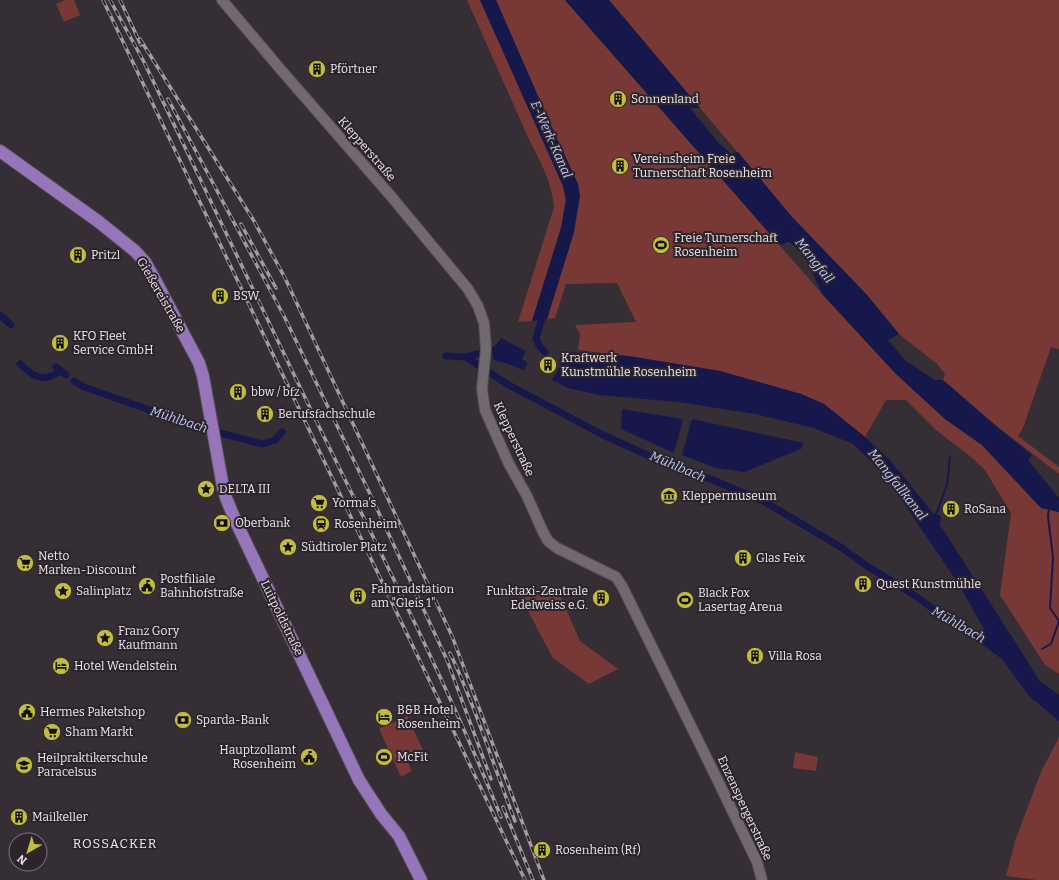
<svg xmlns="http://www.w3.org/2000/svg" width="1059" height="880" font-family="Bitter,serif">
	<rect width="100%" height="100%" fill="#362e35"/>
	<g fill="#783836">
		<polygon points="65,0 74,0 80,15 64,22 56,4"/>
		<path d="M467,0h13l83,186 3,14 -5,28 -29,93 -14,1 36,-115c-2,-26 -16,-49 -27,-72 -20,-45 -40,-90 -60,-135z"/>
		<polygon points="496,0 565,0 823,295 895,373 945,419 982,445 1041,508 1059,512 1059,674 1045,665 1000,595 1011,513 985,470 971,457 936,430 906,400 886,400 865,437 824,404 801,394 720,371 628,356 578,350 580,334 575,325 636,322 617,283 566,284 555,318 547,319 574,232 578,184 548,119"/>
		<polygon points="609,0 1059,0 1059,349 1051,347 1023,428 1018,436 1059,467 1059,474 995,425 943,380 945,374 937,364 899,334 867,295 792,217"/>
		<polygon points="559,593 580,641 618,669 589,684 553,658 520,596"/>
		<polygon points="407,716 423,750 406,758 412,771 401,777 379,729"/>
		<polygon points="1059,737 1059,880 1037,880 1006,876 1016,838 1041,772"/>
		<polygon points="795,752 818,757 816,771 793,768"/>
	</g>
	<g fill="#16184b">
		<polygon points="480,0 496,0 548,119 578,184 580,196 574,232 547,319 532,321 561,228 566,200 563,186"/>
		<polygon points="565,0 609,0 700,108 690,108 717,141 731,154 738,152 792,217 867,295 899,334 888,340 906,361 935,380 943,380 995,425 1032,455 1028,460 1059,498 1059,512 1041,508 982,445 945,419 895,373 823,295 803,253 789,242 780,245"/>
		<polygon points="501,338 526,351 522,359 528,363 524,370 505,363 493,360 493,349"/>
		<polygon points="568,352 628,356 720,371 801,394 824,404 865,437 889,459 933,513 941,516 940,525 1021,651 1039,680 1059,695 1059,721 1029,696 1002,659 974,639 985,631 958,583 884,474 853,444 814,428 755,414 678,402 599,395 568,388 552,380"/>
		<polygon points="622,409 683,419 674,453 621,429"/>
		<polygon points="692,419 804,443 801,449 744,472 716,468 682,455"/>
	</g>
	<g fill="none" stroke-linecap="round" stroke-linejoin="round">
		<g stroke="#16184b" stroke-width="2">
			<polyline points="935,517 947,485 950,456"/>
			<polyline points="1042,649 1051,644 1059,621 1050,608 1053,557 1048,517 1049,508"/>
		</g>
		<g stroke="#16184b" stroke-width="7">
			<polyline points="544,311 536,339 540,347 545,352"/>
			<polyline points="0,315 11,325"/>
			<polyline points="446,356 466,357 507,384 603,435 667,464 708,478 765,502 842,548 867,566 911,593 960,628 986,640"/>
			<polyline points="466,357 502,348"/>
			<path d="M20,364c13,13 24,19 40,7"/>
			<polyline points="56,367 66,375"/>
			<polyline points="74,381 84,387 201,428 262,444 275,440 282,432"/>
		</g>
		<defs>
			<polyline id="minor" points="222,0 282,71 390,195 468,289 478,306 484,323 486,348 482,389 485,410 509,464 527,496 543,532 548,541 557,548 616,577 622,586 716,777 757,862 762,880"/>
			<polyline id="major" points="0,151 99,222 135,251 145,262 155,280 199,363 203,376 223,487 226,498 236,522 359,780 381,814 399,836 421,880"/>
		</defs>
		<use href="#minor" stroke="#534c52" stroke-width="12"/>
		<use href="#major" stroke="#534c52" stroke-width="14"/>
		<use href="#minor" stroke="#716870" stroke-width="10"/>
		<use href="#major" stroke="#9675bb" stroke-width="12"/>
		<defs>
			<g id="rail">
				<polyline points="103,0 525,880"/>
				<path d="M110,0l34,62c56,115 111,232 167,348 65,134 134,268 190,407"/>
				<polyline points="120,0 141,45"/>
				<polyline points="140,39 254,221 285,278 452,636 544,880"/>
				<polyline points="168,99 284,316 372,498 447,660 491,779"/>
				<polyline points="241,224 276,288"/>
				<path d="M450,653c26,54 43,112 65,168"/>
				<polyline points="503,807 533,880"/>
			</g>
		</defs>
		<use href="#rail" stroke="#a29ba1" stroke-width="3.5"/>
		<use href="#rail" stroke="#2c242b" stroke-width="2" stroke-dasharray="6" stroke-linecap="butt"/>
	</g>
	<defs>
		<symbol id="building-disc" viewBox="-11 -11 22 22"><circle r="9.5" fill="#c4bc3d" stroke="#2c242b"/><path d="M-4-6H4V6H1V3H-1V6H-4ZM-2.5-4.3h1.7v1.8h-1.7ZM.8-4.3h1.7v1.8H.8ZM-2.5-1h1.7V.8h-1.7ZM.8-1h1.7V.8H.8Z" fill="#111"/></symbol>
		<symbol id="stadium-disc" viewBox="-11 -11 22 22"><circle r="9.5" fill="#c4bc3d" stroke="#2c242b"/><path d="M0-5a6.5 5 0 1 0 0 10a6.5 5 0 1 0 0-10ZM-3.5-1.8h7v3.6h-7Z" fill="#111"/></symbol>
		<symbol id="sight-disc" viewBox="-11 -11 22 22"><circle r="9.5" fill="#c4bc3d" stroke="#2c242b"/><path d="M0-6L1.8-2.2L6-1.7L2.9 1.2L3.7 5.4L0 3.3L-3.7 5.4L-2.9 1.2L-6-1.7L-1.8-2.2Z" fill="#111"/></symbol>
		<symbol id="museum-disc" viewBox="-11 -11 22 22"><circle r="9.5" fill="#c4bc3d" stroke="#2c242b"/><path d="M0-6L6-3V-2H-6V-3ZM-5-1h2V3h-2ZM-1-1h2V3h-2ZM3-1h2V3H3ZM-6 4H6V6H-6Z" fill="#111"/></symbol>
		<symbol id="supermarket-disc" viewBox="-11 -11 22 22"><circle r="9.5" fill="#c4bc3d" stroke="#2c242b"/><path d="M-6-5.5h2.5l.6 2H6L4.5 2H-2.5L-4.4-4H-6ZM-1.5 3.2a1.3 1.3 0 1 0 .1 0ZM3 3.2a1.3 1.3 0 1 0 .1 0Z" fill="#111"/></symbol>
		<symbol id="bank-disc" viewBox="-11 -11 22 22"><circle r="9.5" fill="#c4bc3d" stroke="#2c242b"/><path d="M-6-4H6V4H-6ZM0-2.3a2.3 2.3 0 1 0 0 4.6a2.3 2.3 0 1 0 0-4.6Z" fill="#111"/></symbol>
		<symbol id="station-disc" viewBox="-11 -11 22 22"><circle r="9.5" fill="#c4bc3d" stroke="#2c242b"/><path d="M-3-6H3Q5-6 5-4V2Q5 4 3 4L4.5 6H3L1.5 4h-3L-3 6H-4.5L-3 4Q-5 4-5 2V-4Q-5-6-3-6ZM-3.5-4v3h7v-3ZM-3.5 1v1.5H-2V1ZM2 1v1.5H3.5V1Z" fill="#111"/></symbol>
		<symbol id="civic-disc" viewBox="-11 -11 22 22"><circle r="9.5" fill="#c4bc3d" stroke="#2c242b"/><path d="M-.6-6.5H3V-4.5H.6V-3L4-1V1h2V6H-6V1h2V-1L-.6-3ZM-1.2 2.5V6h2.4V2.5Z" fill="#111"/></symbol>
		<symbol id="hotel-disc" viewBox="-11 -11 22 22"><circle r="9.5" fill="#c4bc3d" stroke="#2c242b"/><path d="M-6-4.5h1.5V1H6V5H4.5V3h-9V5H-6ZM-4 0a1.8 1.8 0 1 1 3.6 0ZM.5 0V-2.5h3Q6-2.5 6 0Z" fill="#111"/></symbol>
		<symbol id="school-disc" viewBox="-11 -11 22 22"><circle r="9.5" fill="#c4bc3d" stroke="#2c242b"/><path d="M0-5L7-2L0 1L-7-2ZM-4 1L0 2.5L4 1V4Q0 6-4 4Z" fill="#111"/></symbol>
	</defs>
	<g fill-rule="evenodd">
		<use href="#building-disc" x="307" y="59" width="20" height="20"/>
		<use href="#building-disc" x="608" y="89" width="20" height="20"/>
		<use href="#building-disc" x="610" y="156" width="20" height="20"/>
		<use href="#stadium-disc" x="651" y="235" width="20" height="20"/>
		<use href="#building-disc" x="68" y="245" width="20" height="20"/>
		<use href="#building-disc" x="210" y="286" width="20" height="20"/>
		<use href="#building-disc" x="50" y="333" width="20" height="20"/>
		<use href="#building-disc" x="538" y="355" width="20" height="20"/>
		<use href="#building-disc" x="228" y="382" width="20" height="20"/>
		<use href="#building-disc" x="255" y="404" width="20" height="20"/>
		<use href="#sight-disc" x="196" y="479" width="20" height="20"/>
		<use href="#museum-disc" x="659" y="486" width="20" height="20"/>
		<use href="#supermarket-disc" x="309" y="493" width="20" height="20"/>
		<use href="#building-disc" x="941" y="499" width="20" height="20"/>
		<use href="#bank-disc" x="212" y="513" width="20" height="20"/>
		<use href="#station-disc" x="311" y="514" width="20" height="20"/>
		<use href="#sight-disc" x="278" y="537" width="20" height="20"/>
		<use href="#building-disc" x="733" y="548" width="20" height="20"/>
		<use href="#supermarket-disc" x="15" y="553" width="20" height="20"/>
		<use href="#building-disc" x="853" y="574" width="20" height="20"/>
		<use href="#civic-disc" x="137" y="576" width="20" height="20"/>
		<use href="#sight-disc" x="53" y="581" width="20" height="20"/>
		<use href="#building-disc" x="348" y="586" width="20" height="20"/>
		<use href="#building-disc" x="591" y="588" width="20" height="20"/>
		<use href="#stadium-disc" x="675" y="590" width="20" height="20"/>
		<use href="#sight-disc" x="95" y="628" width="20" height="20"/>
		<use href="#building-disc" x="745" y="646" width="20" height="20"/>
		<use href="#hotel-disc" x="51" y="656" width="20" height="20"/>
		<use href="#civic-disc" x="17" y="702" width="20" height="20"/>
		<use href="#hotel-disc" x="374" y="707" width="20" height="20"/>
		<use href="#bank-disc" x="173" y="710" width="20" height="20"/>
		<use href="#supermarket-disc" x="42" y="722" width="20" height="20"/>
		<use href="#civic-disc" x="299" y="747" width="20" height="20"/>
		<use href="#stadium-disc" x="374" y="747" width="20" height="20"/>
		<use href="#school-disc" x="14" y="755" width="20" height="20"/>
		<use href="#building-disc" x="9" y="807" width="20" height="20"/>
		<use href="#building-disc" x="532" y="840" width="20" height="20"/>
	</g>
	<g text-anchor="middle" stroke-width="4" stroke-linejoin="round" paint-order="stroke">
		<g font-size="12" fill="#ece7eb" stroke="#2c242b" text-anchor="start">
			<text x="330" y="73">Pförtner</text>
			<text x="631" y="103">Sonnenland</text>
			<text x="633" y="163">Vereinsheim Freie<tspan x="633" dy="14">Turnerschaft Rosenheim</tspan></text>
			<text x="674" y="242">Freie Turnerschaft<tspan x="674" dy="14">Rosenheim</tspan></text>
			<text x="91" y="259">Pritzl</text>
			<text x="233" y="300">BSW</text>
			<text x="73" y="340">KFO Fleet<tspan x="73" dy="14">Service GmbH</tspan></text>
			<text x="561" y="362">Kraftwerk<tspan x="561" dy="14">Kunstmühle Rosenheim</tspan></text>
			<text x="251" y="396">bbw / bfz</text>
			<text x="278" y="418">Berufsfachschule</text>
			<text x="219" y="493">DELTA III</text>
			<text x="682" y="500">Kleppermuseum</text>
			<text x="332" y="507">Yorma's</text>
			<text x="964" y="513">RoSana</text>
			<text x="235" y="527">Oberbank</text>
			<text x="334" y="528">Rosenheim</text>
			<text x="301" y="551">Südtiroler Platz</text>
			<text x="38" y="560">Netto<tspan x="38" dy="14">Marken-Discount</tspan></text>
			<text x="756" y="562">Glas Feix</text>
			<text x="160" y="583">Postfiliale<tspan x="160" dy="14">Bahnhofstraße</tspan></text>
			<text x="876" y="588">Quest Kunstmühle</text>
			<text x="371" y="593">Fahrradstation<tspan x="371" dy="14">am "Gleis 1"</tspan></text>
			<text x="76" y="595">Salinplatz</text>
			<text x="588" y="595" text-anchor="end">Funktaxi-Zentrale<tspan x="588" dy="14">Edelweiss e.G.</tspan></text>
			<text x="698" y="597">Black Fox<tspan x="698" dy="14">Lasertag Arena</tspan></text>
			<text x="118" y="635">Franz Gory<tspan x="118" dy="14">Kaufmann</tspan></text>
			<text x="768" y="660">Villa Rosa</text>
			<text x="74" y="670">Hotel Wendelstein</text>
			<text x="397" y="714">B&amp;B Hotel<tspan x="397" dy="14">Rosenheim</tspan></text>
			<text x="40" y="716">Hermes Paketshop</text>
			<text x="196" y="724">Sparda-Bank</text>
			<text x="65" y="736">Sham Markt</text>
			<text x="296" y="754" text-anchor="end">Hauptzollamt<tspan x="296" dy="14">Rosenheim</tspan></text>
			<text x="397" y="761">McFit</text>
			<text x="37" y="762">Heilpraktikerschule<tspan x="37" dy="14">Paracelsus</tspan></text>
			<text x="32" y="821">Mailkeller</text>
			<text x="555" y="854">Rosenheim (Rf)</text>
		</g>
		<g font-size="12" fill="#ece7eb" stroke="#2c242b">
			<text transform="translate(367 149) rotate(49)" y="4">Klepperstraße</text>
			<text transform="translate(161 295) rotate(60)" y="4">Gießereistraße</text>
			<text transform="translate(514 439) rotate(65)" y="4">Klepperstraße</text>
			<text transform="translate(282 618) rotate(64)" y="4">Luitpoldstraße</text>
			<text transform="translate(745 808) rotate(65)" y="4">Enzenspergerstraße</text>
		</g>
		<g font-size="13" font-style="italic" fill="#bec9fd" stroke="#2c242b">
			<text transform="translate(552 139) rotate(66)" y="5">E-Werk-Kanal</text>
			<text transform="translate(815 260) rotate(52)" y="5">Mangfall</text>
			<text transform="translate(179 419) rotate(18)" y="5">Mühlbach</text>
			<text transform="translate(678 466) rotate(23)" y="5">Mühlbach</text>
			<text transform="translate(898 484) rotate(52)" y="5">Mangfallkanal</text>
			<text transform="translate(959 624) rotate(30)" y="5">Mühlbach</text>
		</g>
		<g font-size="13" letter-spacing="1" fill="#ece7eb" stroke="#2c242b">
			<text x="115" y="848">ROSSACKER</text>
		</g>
	</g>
	<g transform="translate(28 852) rotate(218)"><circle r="19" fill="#2c242b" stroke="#797278"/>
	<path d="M0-3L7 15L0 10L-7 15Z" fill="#c4bc3d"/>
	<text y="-6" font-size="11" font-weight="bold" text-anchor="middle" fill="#ece7eb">N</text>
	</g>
</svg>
